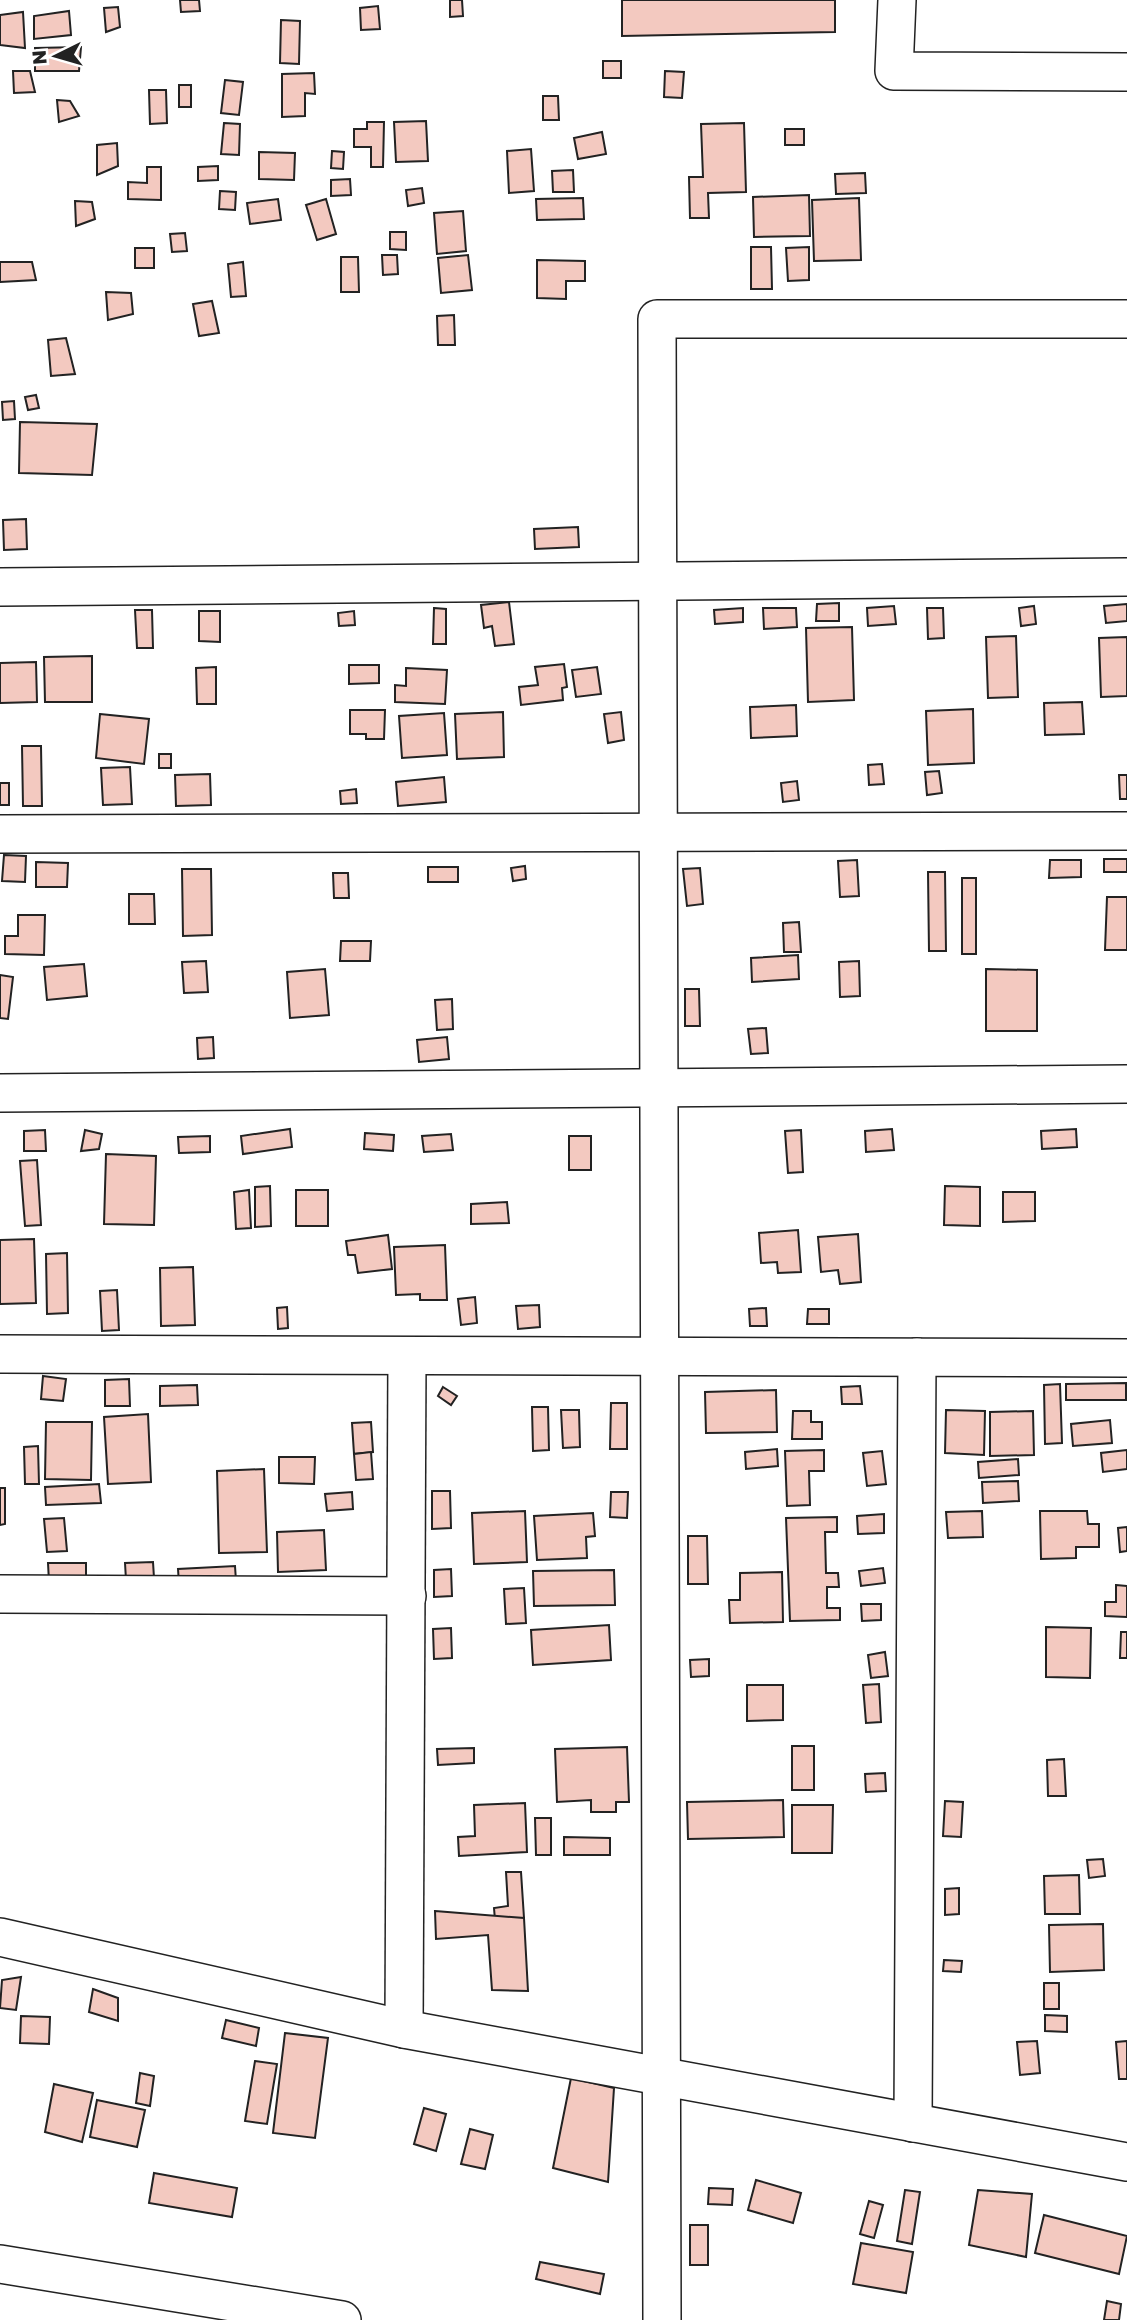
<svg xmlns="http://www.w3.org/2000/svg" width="1127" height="2320" font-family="'Golos Text',sans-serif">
	<rect width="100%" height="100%" fill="#fff"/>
	<g fill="#f3c9c0" stroke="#222" stroke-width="2">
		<polygon points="180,0 199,0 200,11 181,12"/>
		<polygon points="450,0 462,0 463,16 450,17"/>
		<polygon points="622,0 835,0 835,32 622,36"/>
		<polygon points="378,6 380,29 361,30 360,8"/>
		<polygon points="118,7 120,27 106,32 104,8"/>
		<polygon points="69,11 71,35 34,39 34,16"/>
		<polygon points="23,12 25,48 0,45 0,15"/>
		<polygon points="281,20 300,21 299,64 280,63"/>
		<polygon points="81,47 79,71 35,71 35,48"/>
		<rect x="603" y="61" width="18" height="17"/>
		<polygon points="13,71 30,71 35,92 14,93"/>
		<polygon points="665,71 684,72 682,98 664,97"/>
		<polygon points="314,73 315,94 305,93 305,116 282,117 282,74"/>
		<polygon points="225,80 243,82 239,115 221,113"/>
		<rect x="179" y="85" width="12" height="22"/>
		<polygon points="149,90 166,90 167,123 150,124"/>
		<polygon points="543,96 558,96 559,120 543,120"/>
		<polygon points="57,100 70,101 79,116 59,122"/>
		<polygon points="426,121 428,161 396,162 394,122"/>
		<polygon points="367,122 384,122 383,167 371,167 371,147 354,147 354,129 367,129"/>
		<polygon points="224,123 240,124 239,155 221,154"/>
		<polygon points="744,123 746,192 708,193 709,218 690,218 689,177 703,177 701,124"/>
		<rect x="785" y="129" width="19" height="16"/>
		<polygon points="602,132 606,154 578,159 574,138"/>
		<polygon points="117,143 118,166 97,175 97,145"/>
		<polygon points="531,149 534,191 509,193 507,151"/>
		<polygon points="332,151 344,152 343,169 331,168"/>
		<polygon points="259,152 295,153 294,180 259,179"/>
		<polygon points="218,166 218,180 198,181 198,167"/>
		<polygon points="147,167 161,167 161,200 128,199 128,182 147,183"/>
		<polygon points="573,170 574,192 553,192 552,171"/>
		<polygon points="865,173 866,193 836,194 835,174"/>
		<polygon points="350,179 351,195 331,196 331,180"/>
		<polygon points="422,188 424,203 408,206 406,190"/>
		<polygon points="220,191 236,192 235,210 219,209"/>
		<polygon points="809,195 810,236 754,237 753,197"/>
		<polygon points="583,198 584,219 537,220 536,199"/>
		<polygon points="859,198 861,260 814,261 812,200"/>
		<polygon points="278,199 281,220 250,224 247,203"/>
		<polygon points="326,199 336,234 317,240 306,205"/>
		<polygon points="75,201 92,202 95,219 76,226"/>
		<polygon points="463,211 466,251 437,254 434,213"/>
		<polygon points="390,232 406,232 406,250 390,249"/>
		<polygon points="185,233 187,251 172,252 170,234"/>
		<polygon points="751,247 771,247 772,289 751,289"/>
		<polygon points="809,247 809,280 788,281 786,248"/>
		<rect x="135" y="248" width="19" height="20"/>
		<polygon points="382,255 397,255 398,274 383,275"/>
		<polygon points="468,255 472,290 441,293 438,258"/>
		<polygon points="341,257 358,257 359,292 341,292"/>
		<polygon points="537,260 585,261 585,281 566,281 566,299 537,298"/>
		<polygon points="0,262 32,262 36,280 0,282"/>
		<polygon points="243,262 246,296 231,297 228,264"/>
		<polygon points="106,292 131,293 133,314 108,320"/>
		<polygon points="212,301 219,333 199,336 193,304"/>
		<polygon points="454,315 455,345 438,345 437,316"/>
		<polygon points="66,338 75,374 51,376 48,340"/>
		<polygon points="36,395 39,408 28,410 25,397"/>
		<polygon points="14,401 15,419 3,420 2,402"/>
		<polygon points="20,422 97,424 92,475 19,473"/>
		<polygon points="26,519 27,549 4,550 3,520"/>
		<polygon points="578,527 579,547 535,549 534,529"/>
		<polygon points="509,602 514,644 495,646 492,626 484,628 481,605"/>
		<polygon points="839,603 839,621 816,621 817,604"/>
		<polygon points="1127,604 1127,621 1106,623 1104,606"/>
		<polygon points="894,606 896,624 868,626 867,608"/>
		<polygon points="1034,606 1036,624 1021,626 1019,608"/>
		<polygon points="434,608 446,609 446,644 433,644"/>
		<polygon points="743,608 743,622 715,624 714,610"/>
		<polygon points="763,608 796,608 797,627 764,629"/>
		<polygon points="927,608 943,608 944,638 928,639"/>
		<polygon points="135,610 152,610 153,648 137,648"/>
		<polygon points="199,611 220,611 220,642 199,641"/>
		<polygon points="354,611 355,625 339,626 338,613"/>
		<polygon points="852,627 854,700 808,702 806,628"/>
		<polygon points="1016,636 1018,697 988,698 986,637"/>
		<polygon points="1127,637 1127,696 1101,697 1099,638"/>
		<polygon points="92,656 92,702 45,702 44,657"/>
		<polygon points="36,662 37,702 0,703 0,663"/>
		<polygon points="564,664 567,687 562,688 563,700 521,705 519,687 538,685 535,667"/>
		<polygon points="349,665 379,665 379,683 349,684"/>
		<polygon points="216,667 216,704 197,704 196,668"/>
		<polygon points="597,667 601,694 576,697 572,670"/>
		<polygon points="406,668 447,670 445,704 395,702 395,685 406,686"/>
		<polygon points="1082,702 1084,734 1045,735 1044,703"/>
		<polygon points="796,705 797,736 751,738 750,707"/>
		<polygon points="973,709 974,763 928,765 926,711"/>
		<polygon points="350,710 385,710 384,739 366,739 366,734 350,734"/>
		<polygon points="503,712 504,757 457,759 455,714"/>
		<polygon points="621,712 624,740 608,743 604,714"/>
		<polygon points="444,713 447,755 402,758 399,716"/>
		<polygon points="100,714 149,719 144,764 96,758"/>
		<polygon points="22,746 41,746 42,806 23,806"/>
		<rect x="159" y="754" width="12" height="14"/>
		<polygon points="882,764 884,784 869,785 868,765"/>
		<polygon points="130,767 132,804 103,805 101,768"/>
		<polygon points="939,771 942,793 927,795 925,772"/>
		<polygon points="210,774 211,805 176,806 175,775"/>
		<polygon points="1119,775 1127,775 1127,799 1120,799"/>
		<polygon points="444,777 446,802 398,806 396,782"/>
		<polygon points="797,781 799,800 783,802 781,783"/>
		<rect x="0" y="783" width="9" height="22"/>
		<polygon points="356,789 357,803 341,804 340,791"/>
		<polygon points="4,855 26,856 25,882 2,881"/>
		<rect x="1104" y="859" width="23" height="13"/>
		<polygon points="857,860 859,896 840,897 838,861"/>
		<polygon points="1050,860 1081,860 1081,877 1049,878"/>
		<polygon points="36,862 68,863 67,887 36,887"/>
		<polygon points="525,866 526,879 513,881 511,868"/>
		<rect x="428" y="867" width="30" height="15"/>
		<polygon points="700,868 703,904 687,906 683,869"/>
		<polygon points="182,869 211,869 212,935 183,936"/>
		<polygon points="928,872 945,872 946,951 929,951"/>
		<polygon points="333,873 348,873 349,898 334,898"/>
		<rect x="962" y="878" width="14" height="76"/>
		<polygon points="129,894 154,894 155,924 129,924"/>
		<polygon points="1107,897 1127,897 1127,950 1105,950"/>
		<polygon points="18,915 45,915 44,955 5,954 5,936 18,936"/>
		<polygon points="799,922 801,952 784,952 783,923"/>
		<polygon points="341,941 371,941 370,961 340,961"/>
		<polygon points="798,955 799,979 752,982 751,958"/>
		<polygon points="206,961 208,992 184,993 182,962"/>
		<polygon points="859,961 860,996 840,997 839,962"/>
		<polygon points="84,964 87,996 47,1000 44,967"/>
		<polygon points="325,969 329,1015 290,1018 287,972"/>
		<polygon points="986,969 1037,970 1037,1031 986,1031"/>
		<polygon points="0,975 13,977 8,1019 0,1018"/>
		<polygon points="685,989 699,989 700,1026 685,1026"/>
		<polygon points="452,999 453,1029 437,1030 435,1000"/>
		<polygon points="766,1028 768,1053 751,1054 748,1029"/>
		<polygon points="213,1037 214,1058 198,1059 197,1038"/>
		<polygon points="447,1037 449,1059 419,1062 417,1040"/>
		<polygon points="290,1129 292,1147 243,1154 241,1136"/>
		<polygon points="892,1129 894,1150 866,1152 865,1131"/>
		<polygon points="1076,1129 1077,1147 1042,1149 1041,1131"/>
		<polygon points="45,1130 46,1151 24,1151 24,1131"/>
		<polygon points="85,1130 102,1134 99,1149 81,1151"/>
		<polygon points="801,1130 803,1172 788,1173 785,1131"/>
		<polygon points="365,1133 394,1135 393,1151 364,1149"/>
		<polygon points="451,1134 453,1150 424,1152 422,1136"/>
		<polygon points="210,1136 210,1152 179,1153 178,1137"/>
		<rect x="569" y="1136" width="22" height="34"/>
		<polygon points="106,1154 156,1156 154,1225 104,1224"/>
		<polygon points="37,1160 41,1225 25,1226 20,1161"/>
		<polygon points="270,1186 271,1226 255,1227 255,1187"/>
		<polygon points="945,1186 980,1187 980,1226 944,1225"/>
		<polygon points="249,1190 251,1228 236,1229 234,1192"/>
		<rect x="296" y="1190" width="32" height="36"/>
		<polygon points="1003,1192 1035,1192 1035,1221 1003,1222"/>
		<polygon points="507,1202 509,1223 471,1224 471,1204"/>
		<polygon points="798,1230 801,1272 778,1273 777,1262 761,1263 759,1233"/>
		<polygon points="858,1234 861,1282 840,1284 838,1270 821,1272 818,1237"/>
		<polygon points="388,1235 392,1269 358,1273 355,1255 348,1255 346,1241"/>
		<polygon points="34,1239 36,1303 0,1304 0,1240"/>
		<polygon points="445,1245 447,1300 420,1300 420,1294 396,1295 394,1247"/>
		<polygon points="67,1253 68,1313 47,1314 46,1254"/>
		<polygon points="193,1267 195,1325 161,1326 160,1268"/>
		<polygon points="117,1290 119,1330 102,1331 100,1291"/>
		<polygon points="475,1297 477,1323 461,1325 458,1299"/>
		<polygon points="539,1305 540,1327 518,1329 516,1306"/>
		<polygon points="287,1307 288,1328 278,1329 277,1308"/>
		<polygon points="766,1308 767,1326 750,1326 749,1309"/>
		<polygon points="808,1309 829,1309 829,1324 807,1324"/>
		<polygon points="43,1376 66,1379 63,1401 41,1399"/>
		<polygon points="129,1379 130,1406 105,1406 105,1380"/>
		<polygon points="1126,1383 1126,1400 1066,1400 1066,1384"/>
		<polygon points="1060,1384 1062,1443 1045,1444 1044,1385"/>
		<polygon points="197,1385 198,1405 160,1406 160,1386"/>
		<polygon points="860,1386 862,1404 842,1404 841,1387"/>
		<polygon points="443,1387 457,1396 451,1405 438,1396"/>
		<polygon points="776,1390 777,1432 706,1433 705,1392"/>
		<polygon points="611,1403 627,1403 627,1449 610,1449"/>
		<polygon points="532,1407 548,1407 549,1450 533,1451"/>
		<polygon points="561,1410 579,1410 580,1447 563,1448"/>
		<polygon points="946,1410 985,1411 984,1455 945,1453"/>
		<polygon points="793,1411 811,1411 811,1422 822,1422 822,1439 792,1439"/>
		<polygon points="1033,1411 1034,1455 990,1456 990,1412"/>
		<polygon points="148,1414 151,1482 108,1484 104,1417"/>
		<polygon points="1110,1420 1112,1443 1073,1446 1071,1424"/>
		<polygon points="46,1422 92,1422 91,1480 45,1479"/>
		<polygon points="371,1422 373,1452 354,1454 352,1423"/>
		<polygon points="38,1446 39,1484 25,1484 24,1447"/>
		<polygon points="777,1449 778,1466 746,1469 745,1452"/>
		<polygon points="824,1450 824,1471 809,1471 810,1505 787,1506 785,1451"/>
		<polygon points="1127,1450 1127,1469 1103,1472 1101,1453"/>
		<polygon points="882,1451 886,1484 867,1486 863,1453"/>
		<polygon points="371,1452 373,1479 356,1480 354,1454"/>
		<polygon points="279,1457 315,1457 314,1484 279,1483"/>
		<polygon points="1018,1459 1019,1475 979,1478 978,1462"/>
		<polygon points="264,1469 267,1552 219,1553 217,1471"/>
		<polygon points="1018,1481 1019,1501 983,1503 982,1482"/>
		<polygon points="99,1484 101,1503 46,1505 45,1487"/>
		<polygon points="0,1488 5,1488 5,1524 0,1525"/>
		<polygon points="432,1491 450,1491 451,1528 432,1529"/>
		<polygon points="352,1492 353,1509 327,1511 325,1494"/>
		<polygon points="611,1492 628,1492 627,1518 610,1517"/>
		<polygon points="525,1511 527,1562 474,1564 472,1513"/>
		<polygon points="982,1511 983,1537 948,1538 946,1512"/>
		<polygon points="1040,1511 1087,1511 1088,1524 1099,1524 1099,1547 1076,1547 1076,1558 1041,1559"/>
		<polygon points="593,1513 595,1536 586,1537 587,1558 537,1560 534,1516"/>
		<polygon points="884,1514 884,1533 858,1534 857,1516"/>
		<polygon points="837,1517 837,1532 825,1532 826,1573 838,1573 839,1587 827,1587 827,1608 840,1608 840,1620 790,1621 786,1518"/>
		<polygon points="64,1518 67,1551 47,1552 44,1519"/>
		<polygon points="1127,1527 1127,1551 1120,1552 1118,1528"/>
		<polygon points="324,1530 326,1570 278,1572 277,1532"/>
		<polygon points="688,1536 707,1536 708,1584 688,1584"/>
		<polygon points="153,1562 154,1578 126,1580 125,1563"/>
		<polygon points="48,1563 86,1563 86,1581 49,1582"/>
		<polygon points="235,1566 236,1581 179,1584 178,1569"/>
		<polygon points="883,1568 885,1583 861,1586 859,1571"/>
		<polygon points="451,1569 452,1596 434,1597 434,1570"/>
		<polygon points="614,1570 615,1605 534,1606 533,1571"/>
		<polygon points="782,1572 783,1622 730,1623 729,1600 740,1600 740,1573"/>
		<polygon points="1116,1585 1127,1586 1127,1617 1105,1616 1105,1602 1116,1602"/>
		<polygon points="524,1588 526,1623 506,1624 504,1589"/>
		<polygon points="861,1604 881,1604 881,1620 862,1621"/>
		<polygon points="609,1625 611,1660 533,1665 531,1630"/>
		<polygon points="1046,1627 1091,1628 1090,1678 1046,1677"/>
		<polygon points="451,1628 452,1658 434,1659 433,1629"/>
		<polygon points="1121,1632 1127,1632 1127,1658 1120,1658"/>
		<polygon points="885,1652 888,1676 871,1678 868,1655"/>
		<polygon points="709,1659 709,1676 691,1677 690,1660"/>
		<polygon points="879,1684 881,1722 866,1723 863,1685"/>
		<polygon points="747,1685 783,1685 783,1720 747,1721"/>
		<rect x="792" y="1746" width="22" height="44"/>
		<polygon points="627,1747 629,1802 616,1802 616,1812 591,1812 591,1800 557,1802 555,1749"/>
		<polygon points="474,1748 474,1763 438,1765 437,1749"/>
		<polygon points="1064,1759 1066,1796 1048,1796 1047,1760"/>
		<polygon points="885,1773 886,1791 866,1792 865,1774"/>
		<polygon points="783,1800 784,1837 688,1839 687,1802"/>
		<polygon points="945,1801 963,1802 961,1837 943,1836"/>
		<polygon points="525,1803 527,1852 459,1856 458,1837 475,1836 474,1805"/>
		<polygon points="792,1805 833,1805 832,1853 792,1853"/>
		<polygon points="535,1818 551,1818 551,1855 536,1855"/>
		<polygon points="564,1837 610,1838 610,1855 564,1855"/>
		<polygon points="1103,1859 1105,1876 1089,1878 1087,1860"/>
		<polygon points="506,1872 521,1872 524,1918 495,1920 494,1908 508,1906"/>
		<polygon points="1079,1875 1080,1914 1045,1914 1044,1876"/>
		<polygon points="959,1888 959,1914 945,1915 945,1889"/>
		<polygon points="435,1911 524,1918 528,1991 492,1990 488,1935 436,1939"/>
		<polygon points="1103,1924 1104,1970 1050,1972 1049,1925"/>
		<polygon points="944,1960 962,1961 961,1972 943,1971"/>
		<polygon points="21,1977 16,2010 0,2008 2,1980"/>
		<rect x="1044" y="1983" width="15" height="26"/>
		<polygon points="93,1989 118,1998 118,2021 89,2012"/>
		<polygon points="1045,2015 1067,2016 1067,2032 1045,2031"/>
		<polygon points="21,2016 50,2017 49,2044 20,2043"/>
		<polygon points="226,2020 259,2028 256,2046 222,2038"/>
		<polygon points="285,2033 328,2038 315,2138 273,2133"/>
		<polygon points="1037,2041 1040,2073 1020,2075 1017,2042"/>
		<polygon points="1127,2041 1127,2079 1119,2079 1116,2042"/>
		<polygon points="255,2061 277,2064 267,2124 245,2121"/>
		<polygon points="140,2073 154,2076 150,2106 136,2103"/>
		<polygon points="571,2078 614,2088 608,2182 553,2168"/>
		<polygon points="54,2084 93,2093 82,2142 45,2132"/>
		<polygon points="97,2100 145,2110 137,2147 90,2137"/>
		<polygon points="424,2108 446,2114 436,2151 414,2144"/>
		<polygon points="470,2129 493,2135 485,2169 461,2164"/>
		<polygon points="154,2173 237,2188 232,2217 149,2203"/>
		<polygon points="756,2180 801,2193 793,2223 748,2210"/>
		<polygon points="709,2188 733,2189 732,2205 708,2204"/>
		<polygon points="905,2190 920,2192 912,2244 897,2241"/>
		<polygon points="978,2190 1032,2194 1026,2257 969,2245"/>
		<polygon points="869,2201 883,2205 874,2238 860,2234"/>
		<polygon points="1044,2215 1127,2236 1119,2274 1035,2253"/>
		<rect x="690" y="2225" width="18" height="40"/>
		<polygon points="861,2243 913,2252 906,2293 853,2284"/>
		<polygon points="540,2262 604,2274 600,2294 536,2279"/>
		<polygon points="1107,2301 1121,2304 1119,2320 1104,2320"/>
	</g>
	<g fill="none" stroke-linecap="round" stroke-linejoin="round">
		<defs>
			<g id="minor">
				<polyline points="897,0 894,71 1127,72"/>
				<polyline points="0,587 1127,577"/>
				<polyline points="0,834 1127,831"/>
				<polyline points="0,1093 1127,1084"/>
				<polyline points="0,1354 1127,1358"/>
				<polyline points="0,1594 407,1596"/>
				<polyline points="0,1937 404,2029 1127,2162"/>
				<polyline points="404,2029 407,1356"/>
				<polyline points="913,2123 917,1357"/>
				<polyline points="0,2264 342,2320"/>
				<polyline points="662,2320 657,319 1127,319"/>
			</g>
		</defs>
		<use href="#minor" stroke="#222" stroke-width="40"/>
		<use href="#minor" stroke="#fff" stroke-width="37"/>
	</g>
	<g transform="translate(56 56) rotate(265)" stroke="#ffffff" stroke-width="5" paint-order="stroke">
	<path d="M0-5L12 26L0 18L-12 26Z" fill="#222222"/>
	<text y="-10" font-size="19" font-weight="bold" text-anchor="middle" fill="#222222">N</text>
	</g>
</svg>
